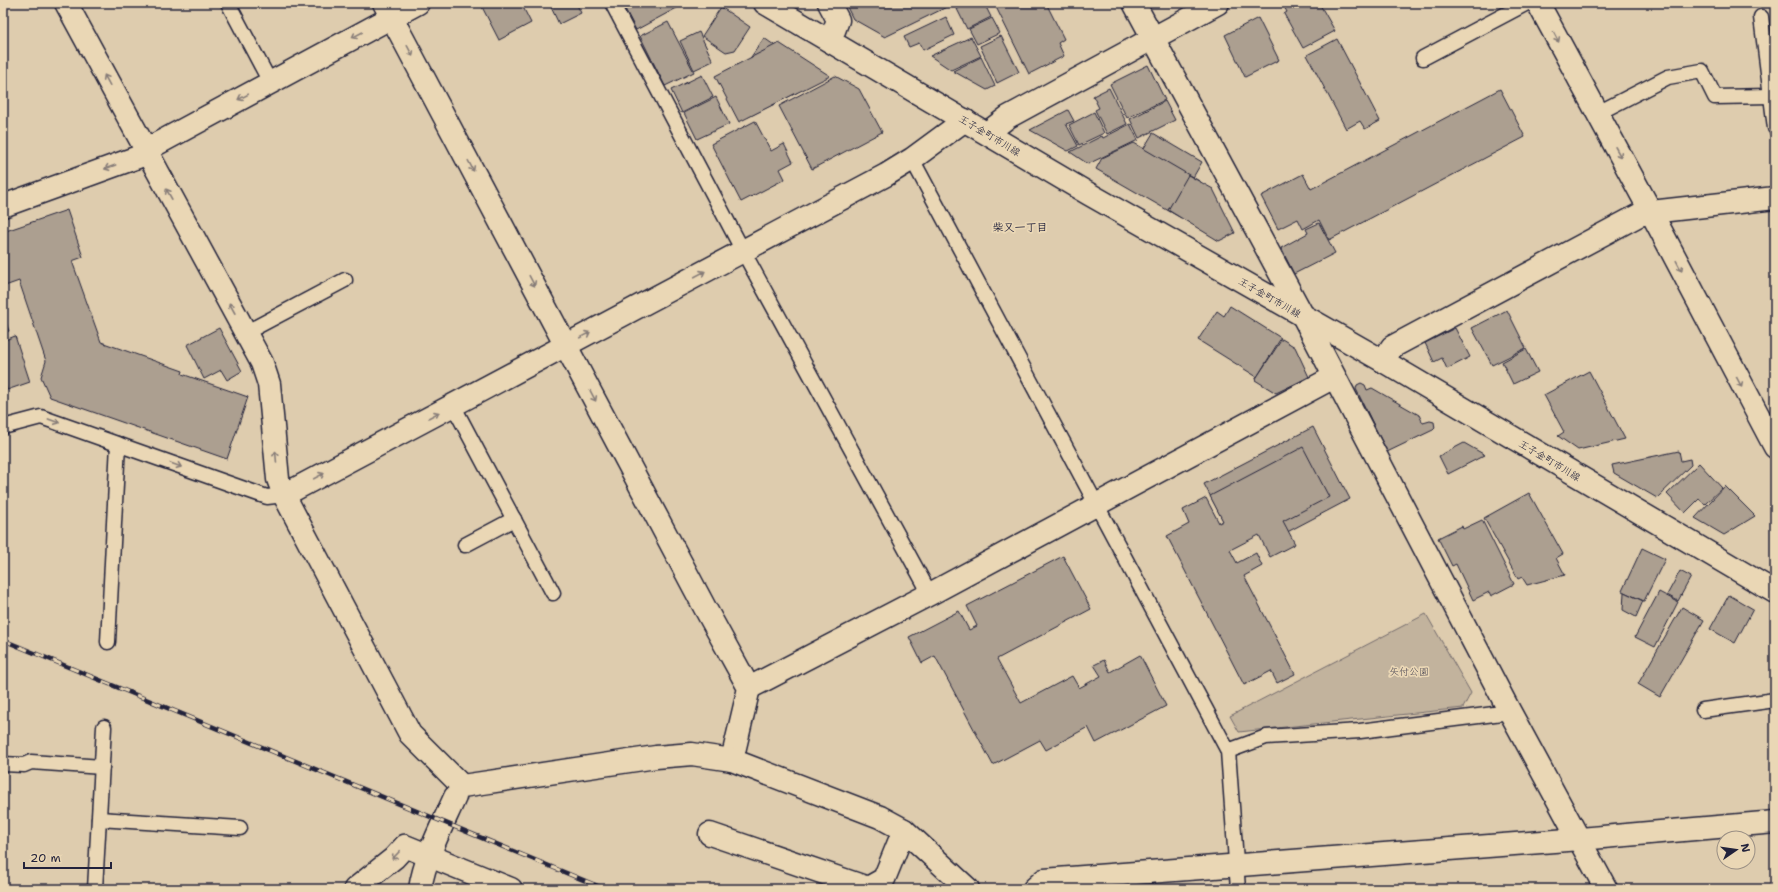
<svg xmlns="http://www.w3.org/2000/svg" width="1778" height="892" font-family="'Shantell Sans','Klee One',sans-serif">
	<rect width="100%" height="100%" fill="#deccae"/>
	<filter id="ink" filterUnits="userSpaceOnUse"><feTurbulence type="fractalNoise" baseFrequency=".025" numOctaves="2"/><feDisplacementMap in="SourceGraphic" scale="8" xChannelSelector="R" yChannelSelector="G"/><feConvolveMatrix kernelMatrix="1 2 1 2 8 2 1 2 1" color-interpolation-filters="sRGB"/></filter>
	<g filter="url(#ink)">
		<polygon fill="#c2b39d" stroke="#726a6c" points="1426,614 1471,693 1463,708 1239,732 1230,716"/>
		<g fill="#ac9f90" stroke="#22223b">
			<polygon points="480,3 521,3 531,23 499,40"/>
			<polygon points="549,3 576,3 581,13 559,24"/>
			<polygon points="622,3 686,3 636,30"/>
			<polygon points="845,3 955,3 885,37 853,19"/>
			<polygon points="968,3 984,3 991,17 967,29 957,9"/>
			<polygon points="994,3 1046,3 1064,39 1058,43 1064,56 1029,74"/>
			<polygon points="1282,3 1319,3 1335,31 1303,48 1284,14 1287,12"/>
			<polygon points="721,7 750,27 735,50 726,52 702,36"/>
			<polygon points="946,17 954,35 923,50 919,43 909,47 904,37"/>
			<polygon points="992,18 1000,33 977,44 969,29"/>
			<polygon points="1258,18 1279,60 1245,77 1225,35"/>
			<polygon points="668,22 694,72 665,86 640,36"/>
			<polygon points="699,32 713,61 694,70 680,41"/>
			<polygon points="1001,36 1019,72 997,83 980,46"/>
			<polygon points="971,37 981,56 951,70 930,56"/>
			<polygon points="764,38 774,45 798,92 748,117 726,72 749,60"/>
			<polygon points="1337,39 1380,121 1365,129 1360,121 1346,129 1307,55"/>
			<polygon points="779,43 830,76 739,122 715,76"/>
			<polygon points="981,57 995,86 987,90 953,71"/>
			<polygon points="1148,65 1165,100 1127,118 1110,84"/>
			<polygon points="702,75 713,97 682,113 671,90"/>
			<polygon points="835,76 859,89 882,132 812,169 779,106"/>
			<polygon points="1109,88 1127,124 1107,134 1095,110 1099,108 1093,96"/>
			<polygon points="1500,89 1525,137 1329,240 1319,220 1303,229 1298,219 1278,229 1261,196 1303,174 1311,189"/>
			<polygon points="716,97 729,124 697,139 684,113"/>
			<polygon points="1165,101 1175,120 1139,138 1130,119"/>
			<polygon points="1068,110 1074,121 1066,124 1078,146 1068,151 1030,130"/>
			<polygon points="1094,112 1104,133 1079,145 1069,125"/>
			<polygon points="755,121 771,151 784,144 793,162 780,169 785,179 741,202 711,144"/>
			<polygon points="1130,124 1138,140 1088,164 1070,152 1102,136 1103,138"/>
			<polygon points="1153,133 1202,162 1173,212 1123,183"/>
			<polygon points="1134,143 1201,182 1181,218 1096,169 1102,158"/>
			<polygon points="1188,175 1213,189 1235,233 1219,241 1168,210"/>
			<polygon points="67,210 83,257 72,261 101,342 183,371 182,374 248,397 227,459 50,397 41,377 46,361 19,281 5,286 3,279 3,232"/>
			<polygon points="1319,223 1335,253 1294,274 1281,248 1308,233 1306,229"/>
			<polygon points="1230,306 1281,338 1257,377 1198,340 1217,311 1224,316"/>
			<polygon points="1507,310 1526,348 1492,365 1472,328"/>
			<polygon points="3,314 9,331 3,333"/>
			<polygon points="219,328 242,371 227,380 221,370 204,379 187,345"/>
			<polygon points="1455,328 1470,357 1447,369 1442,358 1434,362 1425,343"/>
			<polygon points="15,336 30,382 7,390 3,378 3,341"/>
			<polygon points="1282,339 1295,347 1309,377 1276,393 1255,380"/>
			<polygon points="1526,349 1538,372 1513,384 1502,362"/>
			<polygon points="1589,371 1625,439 1578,450 1558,436 1564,432 1544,395"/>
			<polygon points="1361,383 1365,385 1367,390 1372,388 1419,415 1423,423 1430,421 1434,422 1435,428 1433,430 1387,452 1356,389 1357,385"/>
			<polygon points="1313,427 1350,499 1274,539 1257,507 1225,524 1204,484"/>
			<polygon points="1464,443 1485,455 1448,474 1439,456"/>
			<polygon points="1303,447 1329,497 1283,521 1295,544 1270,557 1259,535 1230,550 1237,563 1256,553 1262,566 1244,576 1295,674 1277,683 1271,671 1244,685 1167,536 1189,524 1183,510 1206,498 1219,523 1223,521 1210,496"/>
			<polygon points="1679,451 1681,461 1690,459 1691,465 1657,498 1614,473 1612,465"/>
			<polygon points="1699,463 1722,488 1705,504 1699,499 1685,513 1667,494"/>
			<polygon points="1725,486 1755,516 1724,535 1695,518"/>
			<polygon points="1529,493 1563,554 1556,558 1565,575 1527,585 1522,577 1518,579 1484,518"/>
			<polygon points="1482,520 1514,584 1491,596 1489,592 1473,600 1456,564 1452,566 1438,538 1462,526 1463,529"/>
			<polygon points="1642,548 1665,559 1644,601 1622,591"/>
			<polygon points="1063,556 1091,609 997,659 1021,703 1072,676 1079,688 1101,676 1094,665 1104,660 1110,672 1140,655 1166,706 1096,743 1088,727 1046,750 1040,740 993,765 935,656 922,663 909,637 959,611 969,630 977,626 967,606"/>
			<polygon points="1680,571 1691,577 1678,601 1667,595"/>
			<polygon points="1624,592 1643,601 1636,617 1623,610"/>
			<polygon points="1659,592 1678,602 1655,647 1635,637"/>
			<polygon points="1729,595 1753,609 1735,643 1710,629"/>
			<polygon points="1682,607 1704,620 1660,697 1638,684"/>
		</g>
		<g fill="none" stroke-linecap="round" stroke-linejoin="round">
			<defs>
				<g id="service">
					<polyline points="228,3 270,82"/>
					<polyline points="612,3 743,251 930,594"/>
					<polyline points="1761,17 1775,128"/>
					<polyline points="1423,58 1527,3"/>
					<polyline points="1596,114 1668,77 1702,71 1715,97 1771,96"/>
					<polyline points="912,159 1228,751 1238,889"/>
					<polyline points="245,333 345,280"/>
					<polyline points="453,405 553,593"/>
					<polyline points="3,427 41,417 267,497 284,495"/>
					<polyline points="465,545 514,519"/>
					<polyline points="108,642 118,444"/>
					<polyline points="1703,710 1775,700"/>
					<polyline points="1228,751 1266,737 1360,731 1510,712"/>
					<polyline points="3,764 24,765 31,762 102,767"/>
					<polyline points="99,819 240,828"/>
					<polyline points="95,889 104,727"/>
				</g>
				<g id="minor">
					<polyline points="66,3 262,363 269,384 278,479 284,495 410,734 462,786"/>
					<polyline points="384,3 705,608 749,688 732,760"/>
					<polyline points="829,3 838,20 830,41"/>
					<polyline points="1134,3 1303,316 1510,712 1606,889"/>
					<polyline points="1538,3 1651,212 1775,447"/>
					<polyline points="3,206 138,157 155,145 418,3"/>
					<polyline points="1383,361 1392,347 1639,215 1651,212 1775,198"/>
					<polyline points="284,495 886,175 912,159 965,120"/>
					<polyline points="749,688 930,594 1334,377"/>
					<polyline points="462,786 656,757 692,754 732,760 880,817 904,830 968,889"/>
					<polyline points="710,834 868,888 884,879 904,830"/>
					<polyline points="355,889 394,858 405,846 511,889"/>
					<polyline points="1034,889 1044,880 1580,839 1775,822"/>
				</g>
				<g id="tertiary">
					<polyline points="987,133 1008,117 1218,3"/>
					<path d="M420,889c5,-32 22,-63 35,-92"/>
				</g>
				<polyline id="secondary" points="765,3 1089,194 1383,361 1775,592"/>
			</defs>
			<use href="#service" stroke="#22223b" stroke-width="17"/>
			<use href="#minor" stroke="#22223b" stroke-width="25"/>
			<use href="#tertiary" stroke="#22223b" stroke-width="25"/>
			<use href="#secondary" stroke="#22223b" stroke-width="25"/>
			<use href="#service" stroke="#ead7b5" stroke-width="14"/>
			<use href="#minor" stroke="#ead7b5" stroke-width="22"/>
			<use href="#tertiary" stroke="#ead7b5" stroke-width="22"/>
			<use href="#secondary" stroke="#ead7b5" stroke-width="22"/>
			<defs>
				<polyline id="rail" points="3,640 605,889"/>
			</defs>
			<use href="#rail" stroke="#22223b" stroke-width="4.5"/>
			<use href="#rail" stroke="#ead7b5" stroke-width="3" stroke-dasharray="9" stroke-linecap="butt"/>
		</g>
		<defs><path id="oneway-shaft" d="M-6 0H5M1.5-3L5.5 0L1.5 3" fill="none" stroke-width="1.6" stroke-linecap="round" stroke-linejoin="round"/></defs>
		<g stroke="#867c78">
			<use href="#oneway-shaft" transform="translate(357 35) rotate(152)"/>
			<use href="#oneway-shaft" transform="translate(1556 37) rotate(62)"/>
			<use href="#oneway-shaft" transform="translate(410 51) rotate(62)"/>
			<use href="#oneway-shaft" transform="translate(107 80) rotate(-118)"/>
			<use href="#oneway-shaft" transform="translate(243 97) rotate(152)"/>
			<use href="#oneway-shaft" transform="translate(1618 152) rotate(61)"/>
			<use href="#oneway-shaft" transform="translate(471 166) rotate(62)"/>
			<use href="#oneway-shaft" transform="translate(110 167) rotate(160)"/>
			<use href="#oneway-shaft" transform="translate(169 194) rotate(-119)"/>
			<use href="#oneway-shaft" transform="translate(1679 266) rotate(62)"/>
			<use href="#oneway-shaft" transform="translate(700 274) rotate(-28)"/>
			<use href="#oneway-shaft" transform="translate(532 281) rotate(62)"/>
			<use href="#oneway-shaft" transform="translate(232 308) rotate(-119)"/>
			<use href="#oneway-shaft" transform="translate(585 335) rotate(-28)"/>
			<use href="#oneway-shaft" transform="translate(1739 382) rotate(62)"/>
			<use href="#oneway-shaft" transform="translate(593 396) rotate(62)"/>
			<use href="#oneway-shaft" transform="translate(434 415) rotate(-28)"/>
			<use href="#oneway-shaft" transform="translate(54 421) rotate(20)"/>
			<use href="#oneway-shaft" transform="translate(276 457) rotate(-95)"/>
			<use href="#oneway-shaft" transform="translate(176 465) rotate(20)"/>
			<use href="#oneway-shaft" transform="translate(319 476) rotate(-28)"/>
			<use href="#oneway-shaft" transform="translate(396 855) rotate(134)"/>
		</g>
	</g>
	<g text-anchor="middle" stroke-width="3.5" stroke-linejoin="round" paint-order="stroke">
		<g font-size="10" fill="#22223b" stroke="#ead7b5">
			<text transform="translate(990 135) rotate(31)" y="4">王子金町市川線</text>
			<text transform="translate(1270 297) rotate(30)" y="4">王子金町市川線</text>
			<text transform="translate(1550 460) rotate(31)" y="4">王子金町市川線</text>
		</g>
		<g font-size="10" fill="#423f4f" stroke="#ead7b5">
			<text x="1409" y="675">矢付公園</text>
		</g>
		<g font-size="11" font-weight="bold" fill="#22223b" stroke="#ead7b5">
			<text x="1020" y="231">柴又一丁目</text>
		</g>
	</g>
	<rect width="1778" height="892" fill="none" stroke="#ead7b5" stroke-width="16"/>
	<rect x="8" y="8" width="1762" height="876" fill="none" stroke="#22223b" stroke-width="1.5" filter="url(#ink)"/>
	<g transform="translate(1736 850) rotate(77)"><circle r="19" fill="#ead7b5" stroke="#9a8f84"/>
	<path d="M0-3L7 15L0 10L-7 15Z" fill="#22223b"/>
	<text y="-6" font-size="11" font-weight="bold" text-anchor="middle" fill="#22223b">N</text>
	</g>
	<path d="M24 862v6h87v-6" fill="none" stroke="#22223b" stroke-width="2"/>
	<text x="30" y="862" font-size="12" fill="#22223b" stroke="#ead7b5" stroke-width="3" paint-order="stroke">20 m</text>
</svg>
